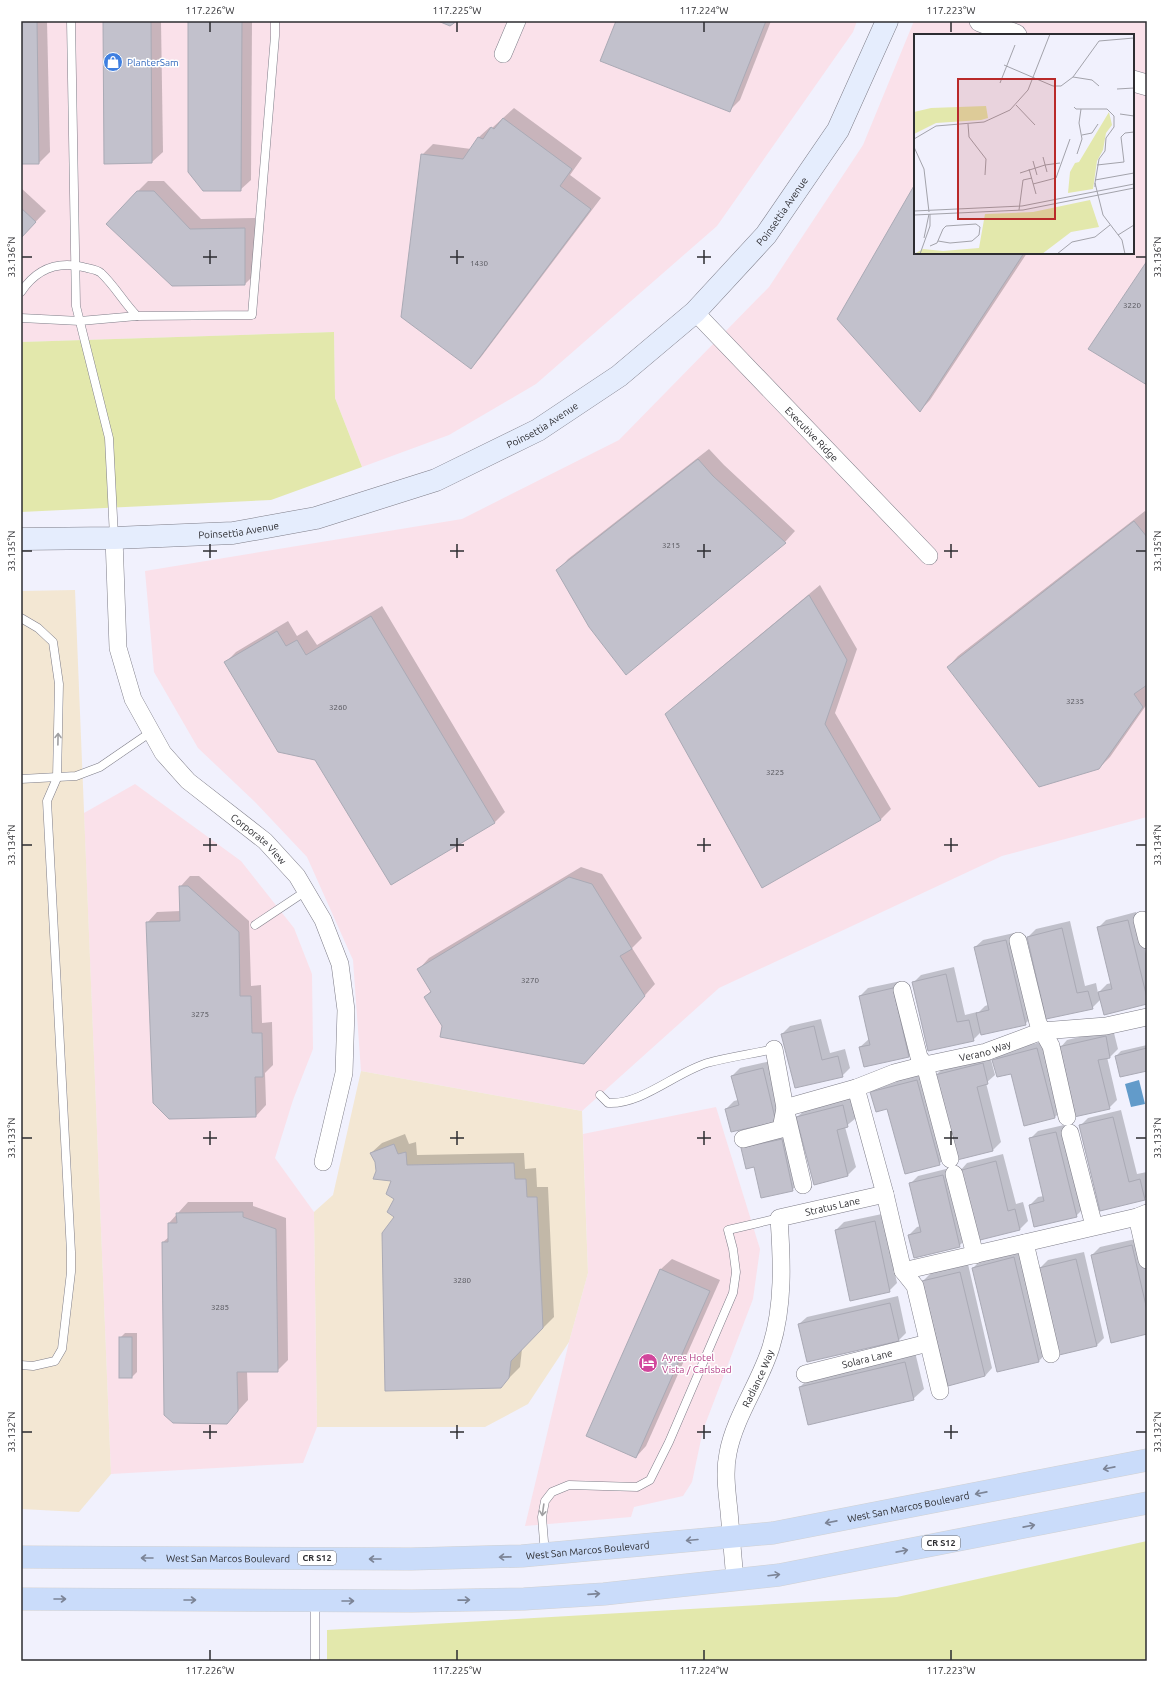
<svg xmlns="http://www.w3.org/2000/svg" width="1168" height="1682" font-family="Ubuntu,sans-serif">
	<rect width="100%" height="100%" fill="#f1f1fd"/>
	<g fill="#fae1ea" fill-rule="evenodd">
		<polygon points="21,21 857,21 853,32 717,226 536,384 449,435 362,467 335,398 334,332 21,342"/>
		<path d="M914,21h233v796l-145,39 -283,132 -137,123 -221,-40 -8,-111 -46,-103 -52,-55 -57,-54 -44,-76 -9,-101 317,-52 157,-79 150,-153 94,-142zM915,35h218v218h-218z"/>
		<polygon points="135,784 241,861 294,928 312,974 313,1049 293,1100 275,1158 314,1212 317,1427 303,1463 111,1474 84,813"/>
		<polygon points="716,1107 760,1249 753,1299 703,1430 692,1482 683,1496 634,1507 631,1517 525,1526 569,1342 588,1273 583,1134"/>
	</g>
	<g fill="#f3e7d3">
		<polygon points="75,590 111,1474 79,1512 21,1509 21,591"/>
		<polygon points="361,1071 582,1111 588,1273 569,1342 528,1404 485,1427 317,1427 314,1212 333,1195"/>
	</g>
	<g fill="#e3e8ac">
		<polygon points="334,332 335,398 362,467 271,500 21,512 21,342"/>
		<polygon points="1147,1541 1147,1661 327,1661 327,1630 897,1597"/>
	</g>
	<polygon fill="#629bca" points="1139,1080 1145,1104 1131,1107 1125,1084"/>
	<g fill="#0003">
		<polygon points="21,21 47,21 50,152 39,163 21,163"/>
		<polygon points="104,21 161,21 163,152 152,162"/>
		<polygon points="189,21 252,21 251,180 240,190"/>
		<polygon points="617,21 771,21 740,100 729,111"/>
		<polygon points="514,108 582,158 570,175 601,198 481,357 471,368 422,155 433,144 471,149 479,137 490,127 492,128"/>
		<polygon points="148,181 164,181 201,219 255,218 255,274 245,284 137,192"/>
		<polygon points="915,186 915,253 1027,253 930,400 920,411 838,318"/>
		<polygon points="21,188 46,211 21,237"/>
		<polygon points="709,449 724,465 795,531 785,542 626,673 558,570 568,559"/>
		<polygon points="1145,511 1147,513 1147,684 1146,685 1147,687 1147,704 1110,757 1099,768 948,667 958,656"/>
		<polygon points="820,585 857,649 835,713 891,809 880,820 666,714 677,704"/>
		<polygon points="382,606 505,812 495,822 391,884 316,759 225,663 236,652 288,621 297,636 307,630 317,645"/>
		<polygon points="581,867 602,874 642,938 632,948 655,984 594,1052 443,1026 425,997 432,990 419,969 429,958"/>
		<polygon points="190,876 199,876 249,921 251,986 261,985 262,1023 272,1022 273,1065 265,1073 266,1105 256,1116 147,923 157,912 181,911 180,887"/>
		<polygon points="1136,912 1147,958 1147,1003 1101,999 1092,1008 1047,1018 1028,937 1036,929 1070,921 1085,986 1096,983 1098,993 1107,984 1112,983 1098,928 1106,920"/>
		<polygon points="1014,933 1033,1016 1025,1024 981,1032 973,1040 913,983 921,975 954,967 965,1015 977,1012 977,1014 985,1006 988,1005 975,947 983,940"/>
		<polygon points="901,981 916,1048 908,1056 860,1047 869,1039 860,996 868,988"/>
		<polygon points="821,1019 830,1053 845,1049 850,1068 842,1076 782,1034 790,1026"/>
		<polygon points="1113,1029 1118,1049 1110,1057 1107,1057 1117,1100 1109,1108 1060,1048 1067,1040"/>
		<polygon points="1045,1041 1063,1109 1055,1117 1025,1125 1011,1072 994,1060 1001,1052"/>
		<polygon points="1147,1045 1147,1070 1116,1056 1121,1051"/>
		<polygon points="990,1056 995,1075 986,1083 1001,1142 993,1150 936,1075 944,1067"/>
		<polygon points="771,1061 783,1113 776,1121 726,1109 734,1101 738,1100 732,1076 740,1068"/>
		<polygon points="924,1072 947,1156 939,1164 888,1108 871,1092 879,1085"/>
		<polygon points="851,1098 856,1118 845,1127 856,1167 848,1175 815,1183 797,1117 805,1110"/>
		<polygon points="1121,1110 1137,1174 1147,1172 1147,1196 1144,1199 1101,1210 1080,1126 1088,1118"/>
		<polygon points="1064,1125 1084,1208 1076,1216 1030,1205 1038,1197 1044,1196 1030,1139 1038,1131"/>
		<polygon points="789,1132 800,1182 792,1190 755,1166 743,1148 750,1140"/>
		<polygon points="405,1134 409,1144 416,1142 417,1155 524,1153 525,1169 536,1168 537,1187 548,1187 554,1317 522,1349 520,1367 500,1387 395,1216 396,1198 392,1180 377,1171 376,1162 371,1153 382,1143"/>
		<polygon points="1003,1154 1016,1204 1023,1202 1028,1221 1020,1229 976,1240 960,1171 967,1163"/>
		<polygon points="950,1168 967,1238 959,1246 909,1235 917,1227 921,1226 910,1184 918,1176"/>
		<polygon points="188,1202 253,1202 253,1206 286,1218 288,1360 277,1371 247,1371 248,1400 227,1423 163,1242 169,1237 169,1223"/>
		<polygon points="882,1214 897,1283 889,1291 836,1230 844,1222"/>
		<polygon points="1140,1238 1147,1269 1147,1333 1092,1255 1100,1247"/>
		<polygon points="1025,1248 1049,1350 1039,1361 973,1268 984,1257"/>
		<polygon points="1084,1252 1104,1338 1096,1346 1040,1268 1048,1260"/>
		<polygon points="672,1259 720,1280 646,1446 636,1457 587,1436 661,1269"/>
		<polygon points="968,1264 992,1368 985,1376 923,1281 931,1273"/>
		<polygon points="898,1296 906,1333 898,1341 799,1324 807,1317"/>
		<polygon points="125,1333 137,1333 137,1372 132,1377 120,1338"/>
		<polygon points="915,1352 924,1389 913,1399 800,1387 811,1376"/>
	</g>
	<g fill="#c2c1cc" stroke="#aaaab5">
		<polygon points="21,21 37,21 39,164 21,164"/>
		<polygon points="103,21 151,21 152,163 104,164"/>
		<polygon points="188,21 242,21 241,191 203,191 188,172"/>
		<polygon points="438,21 457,21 450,26"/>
		<polygon points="616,21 766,21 730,112 600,61"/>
		<polygon points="503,118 572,169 560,186 591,209 471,369 401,317 421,154 463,159 478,137 483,139 491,127 494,129"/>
		<polygon points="915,184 915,253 1024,253 920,412 837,319"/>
		<polygon points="137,191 154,191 190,229 245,228 245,285 172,286 106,224"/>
		<polygon points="21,208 36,222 21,238"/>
		<polygon points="1147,261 1147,385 1088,349"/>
		<polygon points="698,459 713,476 786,543 626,675 589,627 556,570"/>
		<polygon points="1134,521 1147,537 1147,685 1134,694 1143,707 1099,769 1039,787 947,667"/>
		<polygon points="809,595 847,660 825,724 881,820 762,888 665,714"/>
		<polygon points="371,616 495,823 391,885 315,760 278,752 224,662 277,631 286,646 297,640 306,655"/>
		<polygon points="569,877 592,884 632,949 620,956 645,996 584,1064 440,1037 442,1026 424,997 431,992 417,969"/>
		<polygon points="179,886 188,886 239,932 240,996 251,996 252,1033 262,1033 263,1077 255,1077 256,1117 169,1119 153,1103 146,922 180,921"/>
		<polygon points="1128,920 1147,998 1147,1004 1104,1015 1098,992 1112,989 1097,927"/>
		<polygon points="1062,928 1077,993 1088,991 1093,1009 1046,1019 1027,937"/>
		<polygon points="1006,940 1026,1025 981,1035 976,1013 989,1010 974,947"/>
		<polygon points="946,974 957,1022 969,1020 974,1041 928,1051 912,982"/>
		<polygon points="893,988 909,1057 864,1067 859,1047 870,1045 859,996"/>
		<polygon points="814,1026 822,1060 838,1056 843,1077 795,1088 781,1034"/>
		<polygon points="1106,1036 1110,1058 1098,1060 1110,1109 1074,1117 1058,1047"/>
		<polygon points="1037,1048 1055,1118 1024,1126 1011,1074 997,1077 992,1060"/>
		<polygon points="1147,1048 1147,1071 1120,1077 1115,1056"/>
		<polygon points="983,1063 988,1084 977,1087 993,1151 957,1160 935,1075"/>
		<polygon points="763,1068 776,1122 731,1132 725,1109 739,1105 731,1076"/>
		<polygon points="917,1080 940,1165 905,1174 887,1109 876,1112 870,1092"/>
		<polygon points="843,1105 848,1127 837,1130 848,1176 814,1185 796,1117"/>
		<polygon points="1113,1117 1129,1182 1140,1179 1145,1200 1100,1211 1079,1125"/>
		<polygon points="1056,1132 1077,1217 1034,1227 1029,1205 1044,1201 1029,1138"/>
		<polygon points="782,1139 793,1191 761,1198 754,1167 746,1169 741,1148"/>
		<polygon points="394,1144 398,1154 406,1152 407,1165 514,1163 515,1179 526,1179 527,1197 537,1197 543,1328 511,1361 509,1378 501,1388 385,1391 382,1233 394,1217 387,1212 394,1199 386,1194 391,1181 373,1179 376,1171 375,1162 370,1153"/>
		<polygon points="996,1161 1008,1211 1015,1209 1020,1230 976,1241 958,1171"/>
		<polygon points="943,1175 960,1247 914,1258 908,1235 921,1232 909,1183"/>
		<polygon points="243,1212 243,1217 276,1229 278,1372 237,1372 238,1411 227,1424 173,1423 164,1415 162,1242 168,1242 168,1223 177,1223 176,1213"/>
		<polygon points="875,1221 890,1292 850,1301 835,1230"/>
		<polygon points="1132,1245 1147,1310 1147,1334 1111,1343 1091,1255"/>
		<polygon points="1014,1257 1039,1362 997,1372 972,1268"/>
		<polygon points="1076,1259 1097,1346 1059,1355 1039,1268"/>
		<polygon points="660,1269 710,1291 636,1458 586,1436"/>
		<polygon points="960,1272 985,1376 948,1386 922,1281"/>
		<polygon points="890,1303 899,1341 807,1362 798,1324"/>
		<rect x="119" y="1337" width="13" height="41"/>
		<polygon points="905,1362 914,1400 808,1425 799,1387"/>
	</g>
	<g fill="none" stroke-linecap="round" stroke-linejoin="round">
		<defs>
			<g id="service">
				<polyline points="71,21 76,306 109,438 114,537"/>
				<path d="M21,292c16,-24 38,-32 66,-24 5,1 11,2 14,5 14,13 23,30 36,43l115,-1 23,-279v-15"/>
				<polyline points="21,318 80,321 137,316"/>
				<polyline points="21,618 38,628 53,642 59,684 57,778 47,801 71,1252 71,1272 62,1349 55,1361 33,1366 21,1365"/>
				<polyline points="21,779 76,776 100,767 151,732"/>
				<polyline points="255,925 306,891"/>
				<path d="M600,1095l8,8c33,2 67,-30 99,-40 22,-6 45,-9 67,-14"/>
				<polyline points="545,1554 542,1517 545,1501 552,1492 569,1485 637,1487 650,1480 669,1442 733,1293 736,1272 733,1249 728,1230 779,1218"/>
				<polyline points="315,1661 315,1602"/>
			</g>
			<g id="minor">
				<polyline points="503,54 517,21"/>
				<path id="s1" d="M695,312l234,244"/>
				<path id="s2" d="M114,538l4,110 15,51 30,54 25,28 77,60 32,35 26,44 17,44 6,46 -2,63 -21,89"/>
				<polyline points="1142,920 1147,940"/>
				<polyline points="1018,941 1038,1023 1051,1046 1067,1117"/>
				<polyline points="902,990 919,1057 925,1065 950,1159"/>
				<polyline points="774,1049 785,1108 803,1185"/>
				<polyline points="856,1088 885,1194 903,1271 915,1286 940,1391"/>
				<polyline points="1070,1133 1094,1226"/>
				<path id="s3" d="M743,1139l38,-10 4,-21 71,-20 38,-15 31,-8 61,-13 56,-21 64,-5 41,-9"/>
				<polyline points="954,1174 975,1255"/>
				<polyline points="1137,1217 1147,1260"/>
				<polyline points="1025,1243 1051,1354"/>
				<polyline points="903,1271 1137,1217 1147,1213"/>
				<path id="s4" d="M805,1374l123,-31"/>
				<path id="s5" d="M735,1580c-2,-23 -4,-46 -6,-69 -2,-19 -5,-39 -1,-58 7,-37 32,-70 43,-106 13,-42 11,-86 8,-129l106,-24"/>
			</g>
			<g id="tertiary">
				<polyline points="980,21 1016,35"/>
				<polyline points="1133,81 1147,85"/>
			</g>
			<g id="secondary">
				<path id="s6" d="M21,539l93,-1 119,-5 83,-15 120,-38 102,-50 81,-54 76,-64 71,-77 72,-105 49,-109"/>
			</g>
			<g id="primary">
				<path id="s7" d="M21,1557l390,2 111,-3 251,-23 374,-73"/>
				<polyline points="21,1599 412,1601 524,1599 604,1594 779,1575 1147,1503"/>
			</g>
		</defs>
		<use href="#service" stroke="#7e7d88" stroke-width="9"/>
		<use href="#minor" stroke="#7e7d88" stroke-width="18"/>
		<use href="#tertiary" stroke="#7e7d88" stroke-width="22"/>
		<use href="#secondary" stroke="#7e7d88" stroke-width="23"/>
		<use href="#primary" stroke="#d1d1d2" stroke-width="23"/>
		<use href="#service" stroke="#fff" stroke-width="8"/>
		<use href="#minor" stroke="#fff" stroke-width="17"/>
		<use href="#tertiary" stroke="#fff" stroke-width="21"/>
		<use href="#secondary" stroke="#e5edfd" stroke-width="22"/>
		<use href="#primary" stroke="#cadcfa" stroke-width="22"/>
	</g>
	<defs><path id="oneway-shaft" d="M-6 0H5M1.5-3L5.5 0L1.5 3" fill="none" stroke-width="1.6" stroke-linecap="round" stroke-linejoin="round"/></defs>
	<g stroke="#a0a0a2">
		<use href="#oneway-shaft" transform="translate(58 739) rotate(-89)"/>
		<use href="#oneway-shaft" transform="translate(543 1510) rotate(98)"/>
	</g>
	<g stroke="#7c8496">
		<use href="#oneway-shaft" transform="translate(1109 1468) rotate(169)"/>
		<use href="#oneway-shaft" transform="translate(981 1493) rotate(169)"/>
		<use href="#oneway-shaft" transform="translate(831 1522) rotate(169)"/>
		<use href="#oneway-shaft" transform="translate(1029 1526) rotate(-11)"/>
		<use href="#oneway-shaft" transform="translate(692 1540) rotate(175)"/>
		<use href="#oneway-shaft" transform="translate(902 1551) rotate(-11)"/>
		<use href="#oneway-shaft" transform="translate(505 1557) rotate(179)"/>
		<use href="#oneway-shaft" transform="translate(147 1558) rotate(-180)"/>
		<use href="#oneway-shaft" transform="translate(375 1559) rotate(-180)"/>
		<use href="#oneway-shaft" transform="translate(774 1575) rotate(-7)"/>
		<use href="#oneway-shaft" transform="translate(594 1594) rotate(-4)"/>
		<use href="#oneway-shaft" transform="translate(60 1599)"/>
		<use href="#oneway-shaft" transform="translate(190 1600)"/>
		<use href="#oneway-shaft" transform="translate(464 1600) rotate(-1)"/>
		<use href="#oneway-shaft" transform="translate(348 1601)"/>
	</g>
	<path fill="none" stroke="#2d2d31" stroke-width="1.5" d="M210,22v10M457,22v10M704,22v10M951,22v10M210,250v14M457,250v14M704,250v14M22,257h10M203,257h14M450,257h14M697,257h14M1136,257h10M210,544v14M457,544v14M704,544v14M951,544v14M22,551h10M203,551h14M450,551h14M697,551h14M944,551h14M1136,551h10M210,838v14M457,838v14M704,838v14M951,838v14M22,845h10M203,845h14M450,845h14M697,845h14M944,845h14M1136,845h10M210,1131v14M457,1131v14M704,1131v14M951,1131v14M22,1138h10M203,1138h14M450,1138h14M697,1138h14M944,1138h14M1136,1138h10M210,1425v14M457,1425v14M704,1425v14M951,1425v14M22,1432h10M203,1432h14M450,1432h14M697,1432h14M944,1432h14M1136,1432h10M210,1650v10M457,1650v10M704,1650v10M951,1650v10"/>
	<defs>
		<symbol id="shop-disc" viewBox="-11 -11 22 22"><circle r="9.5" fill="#3f7fe0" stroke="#fff"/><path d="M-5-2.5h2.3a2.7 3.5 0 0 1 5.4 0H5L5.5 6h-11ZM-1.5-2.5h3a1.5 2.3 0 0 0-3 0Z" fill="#fff"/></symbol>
		<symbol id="hotel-disc" viewBox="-11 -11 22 22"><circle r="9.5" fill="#d1479c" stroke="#fff"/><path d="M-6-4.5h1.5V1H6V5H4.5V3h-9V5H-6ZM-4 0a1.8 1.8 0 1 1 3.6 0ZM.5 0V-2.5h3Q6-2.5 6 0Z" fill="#fff"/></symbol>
	</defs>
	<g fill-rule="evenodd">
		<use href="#shop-disc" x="102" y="51" width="22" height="22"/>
		<use href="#hotel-disc" x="637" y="1352" width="22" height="22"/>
	</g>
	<g text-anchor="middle" stroke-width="3" stroke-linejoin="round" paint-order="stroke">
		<g font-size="8" fill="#525258">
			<text x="479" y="266">1430</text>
			<text x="1132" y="308">3220</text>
			<text x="671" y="548">3215</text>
			<text x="1075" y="704">3235</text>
			<text x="338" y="710">3260</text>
			<text x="775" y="775">3225</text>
			<text x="530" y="983">3270</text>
			<text x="200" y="1017">3275</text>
			<text x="462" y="1283">3280</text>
			<text x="220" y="1310">3285</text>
		</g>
		<g fill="#fff" stroke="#6c6c6f" stroke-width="1">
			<rect x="922" y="1536" width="38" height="14" rx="3"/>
			<rect x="298" y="1551" width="38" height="14" rx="3"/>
		</g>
		<g font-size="9" font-weight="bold" fill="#2d2d31">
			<text x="941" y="1546">CR S12</text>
			<text x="317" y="1561">CR S12</text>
		</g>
		<g font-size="10" fill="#366cbe" stroke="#fff" text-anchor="start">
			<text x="127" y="66">PlanterSam</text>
		</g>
		<g font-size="10" fill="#2d2d31" stroke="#fff">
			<text dy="4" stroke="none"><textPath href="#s6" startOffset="866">Poinsettia Avenue</textPath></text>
			<text dy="4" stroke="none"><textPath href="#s6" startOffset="542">Poinsettia Avenue</textPath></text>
			<text dy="4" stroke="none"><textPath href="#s1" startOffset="169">Executive Ridge</textPath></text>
			<text dy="4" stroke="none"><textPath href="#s6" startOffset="218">Poinsettia Avenue</textPath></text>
			<text dy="4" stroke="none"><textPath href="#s2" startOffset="354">Corporate View</textPath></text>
			<text dy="4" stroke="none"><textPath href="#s3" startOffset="269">Verano Way</textPath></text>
			<text dy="4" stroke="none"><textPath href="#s5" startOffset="427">Stratus Lane</textPath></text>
			<text dy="4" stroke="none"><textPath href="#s4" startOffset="64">Solara Lane</textPath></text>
			<text dy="4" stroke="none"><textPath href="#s5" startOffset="208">Radiance Way</textPath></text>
			<text dy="4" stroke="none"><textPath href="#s7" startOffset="891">West San Marcos Boulevard</textPath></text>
			<text dy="4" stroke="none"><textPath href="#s7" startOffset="567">West San Marcos Boulevard</textPath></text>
			<text dy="4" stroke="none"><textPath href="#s7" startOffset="207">West San Marcos Boulevard</textPath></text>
		</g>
		<g font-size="10" fill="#b23c85" stroke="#fff" text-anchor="start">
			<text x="662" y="1361">Ayres Hotel<tspan x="662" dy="12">Vista / Carlsbad</tspan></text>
		</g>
	</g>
	<g transform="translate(914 34)">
		<rect width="220" height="220" fill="#f1f1fd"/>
		<path d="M72,72l2,12 -7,2 -45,3 -22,11v-22l17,-4zM195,78l3,13 -6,8 -3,17 -6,11 -4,28 -25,4 2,-21 5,-9 4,-1zM176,166l9,27 -28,5 -29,22h-128l9,-5 20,2 36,-3 6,-34 48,-2z" fill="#e3e8ac"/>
		<path fill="none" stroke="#a3a3ab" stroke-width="1" d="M90,31l49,21h8l12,-9 26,-36 35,-3M159,43l19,3 7,6M86,49l15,-38M203,55l17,-1M102,71l19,20M160,73l2,2h31l7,7v11l-8,11 -1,13 -6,8 -4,24M206,80l14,2M54,90l1,13 17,22 -1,16M168,101l10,-2 6,-9M0,105l22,-13 48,-4 26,-12 18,-20 22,-56M0,113l10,22 5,43M163,120l5,-15 -3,-16 2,-14M129,123l4,15M119,127l4,14M183,131l27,-3 -3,-25 4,-4 9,-1M115,135l7,25M106,139l25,-8 15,-2M181,146l39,-7M119,150l23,-6 14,-39M181,153v-4l8,32 19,25 3,14M105,176l4,-30 9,-2M0,177l108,-5 112,-22M0,181l109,-5 111,-22M204,201l16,-10M10,204l5,-24M16,212l7,-3 6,-14 3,-3 30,-2 4,3 -1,8 -7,6 -22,2 -12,-2M6,220l10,-28v-12M143,220l15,-12 23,-5 15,-12"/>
		<path fill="#b92929" fill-opacity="0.15" stroke="#b92929" stroke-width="2" d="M44,45h97v140h-97z"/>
		<rect width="220" height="220" fill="none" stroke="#2d2d31" stroke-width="2"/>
	</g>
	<rect width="1168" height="1682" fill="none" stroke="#ffffff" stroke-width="44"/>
	<rect x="22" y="22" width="1124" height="1638" fill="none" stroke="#2d2d31" stroke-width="1.5"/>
	<g font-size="10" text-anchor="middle" fill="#2d2d31">
		<text x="210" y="14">117.226°W</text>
		<text x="457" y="14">117.225°W</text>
		<text x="704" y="14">117.224°W</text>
		<text x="951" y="14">117.223°W</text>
		<text transform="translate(11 257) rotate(-90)" y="4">33.136°N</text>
		<text transform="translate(1157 257) rotate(-90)" y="4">33.136°N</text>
		<text transform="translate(11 551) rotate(-90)" y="4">33.135°N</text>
		<text transform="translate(1157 551) rotate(-90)" y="4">33.135°N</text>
		<text transform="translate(11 845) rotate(-90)" y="4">33.134°N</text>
		<text transform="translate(1157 845) rotate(-90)" y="4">33.134°N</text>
		<text transform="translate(11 1138) rotate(-90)" y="4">33.133°N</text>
		<text transform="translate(1157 1138) rotate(-90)" y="4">33.133°N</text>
		<text transform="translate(11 1432) rotate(-90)" y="4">33.132°N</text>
		<text transform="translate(1157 1432) rotate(-90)" y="4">33.132°N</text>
		<text x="210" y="1674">117.226°W</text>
		<text x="457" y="1674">117.225°W</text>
		<text x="704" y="1674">117.224°W</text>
		<text x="951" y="1674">117.223°W</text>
	</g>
</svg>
